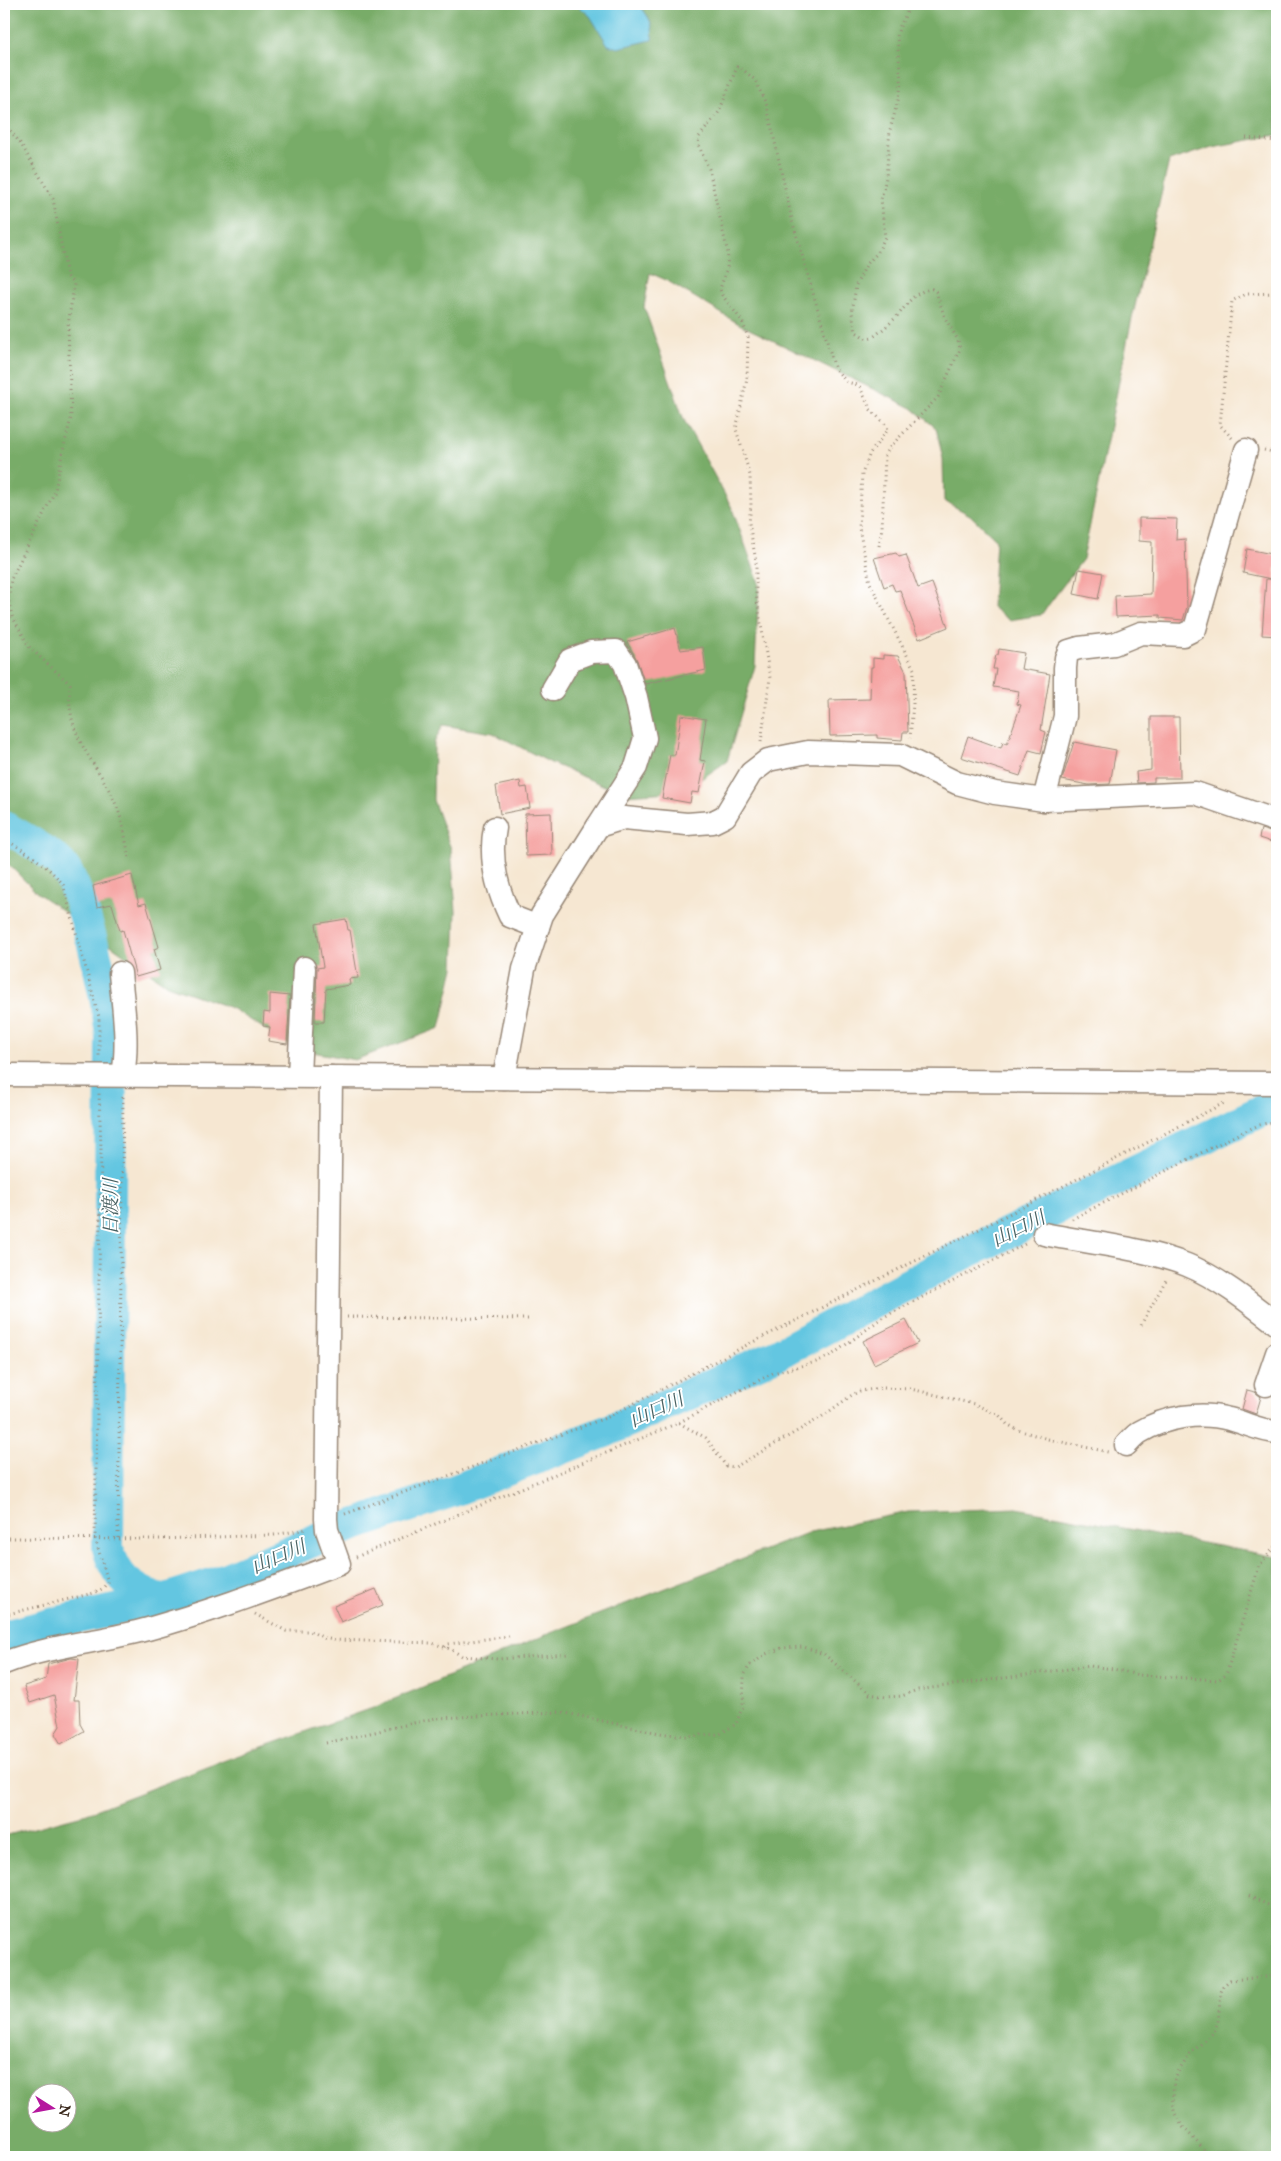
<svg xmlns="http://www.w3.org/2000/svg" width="1281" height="2161" font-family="'IM FELL Great Primer','Noto Serif JP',serif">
	<rect width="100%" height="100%" fill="#fff"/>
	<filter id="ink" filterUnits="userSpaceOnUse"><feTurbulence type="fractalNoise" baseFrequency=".02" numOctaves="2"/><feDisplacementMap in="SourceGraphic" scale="10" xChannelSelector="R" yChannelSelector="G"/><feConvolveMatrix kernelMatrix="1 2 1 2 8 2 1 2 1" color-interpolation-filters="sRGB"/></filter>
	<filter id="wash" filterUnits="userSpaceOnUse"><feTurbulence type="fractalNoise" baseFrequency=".0096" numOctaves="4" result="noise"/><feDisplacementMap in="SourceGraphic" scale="20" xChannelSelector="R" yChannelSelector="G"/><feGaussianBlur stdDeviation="1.12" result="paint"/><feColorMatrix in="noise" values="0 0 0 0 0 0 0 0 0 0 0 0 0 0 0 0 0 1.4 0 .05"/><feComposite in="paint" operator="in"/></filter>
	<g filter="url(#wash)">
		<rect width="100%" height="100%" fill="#f6e7d2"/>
		<g fill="#78ac68" stroke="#5a6b43" fill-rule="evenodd">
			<polygon points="4,4 1277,4 1277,135 1212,147 1169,161 1131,323 1083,559 1041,615 1009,620 992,607 996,540 970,515 944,501 943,459 936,428 912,408 739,324 666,280 650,273 644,307 684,420 731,506 759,583 755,666 727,761 684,791 626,795 551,763 493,733 443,725 434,743 433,800 451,849 456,911 454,968 440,1028 355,1060 297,1049 231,1008 167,985 36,892 4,860"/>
			<path d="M1017,1508l260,49v600h-1273v-321l75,-20 152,-58 142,-50 170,-72 267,-104 98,-20zM38,2094h30v30h-30z"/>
		</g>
		<path fill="#63c6e1" stroke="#4f7880" d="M576,4h62c11,12 16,20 14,36l-34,8 -10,-3 -18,-29z"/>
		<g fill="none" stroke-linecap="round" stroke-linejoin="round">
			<g stroke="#63c6e1" stroke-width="32">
				<path d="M4,827c18,10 39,21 55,35 24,21 49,140 52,174l-3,512c9,33 23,39 52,53"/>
				<polyline points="4,1636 67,1620 160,1601 215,1583 334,1532 453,1491 607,1431 778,1354 964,1254 1263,1110 1277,1107"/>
			</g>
		</g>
		<g id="blocks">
			<g fill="#f5a09f">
				<polygon points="1139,518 1177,519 1176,540 1185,539 1187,607 1183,620 1160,618 1160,615 1116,617 1115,596 1151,594 1152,542 1139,541"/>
				<polygon points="1247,549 1277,555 1275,579 1277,579 1277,636 1262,635 1266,579 1271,579 1243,573"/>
				<polygon points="896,553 899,557 906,555 918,588 932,583 948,627 919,639 900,590 895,591 892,584 884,587 874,558"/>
				<polygon points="1079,569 1103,573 1098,599 1074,594"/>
				<polygon points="675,628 681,650 703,647 706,670 645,684 637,660 627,642"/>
				<polygon points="999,649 1024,653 1021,669 1050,674 1041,730 1046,732 1041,753 1029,750 1020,776 961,757 968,736 1001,748 1003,742 1007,744 1021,705 1017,704 1019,691 993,687 996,669 993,669 996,655 998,655"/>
				<polygon points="883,655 898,656 906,672 908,732 903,732 902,740 877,738 877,735 830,736 829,700 870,699 871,667 873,667 873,658 883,659"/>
				<polygon points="681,715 706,719 700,760 705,761 699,793 692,792 690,803 662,798 670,755 675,755"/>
				<polygon points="1151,717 1179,717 1180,778 1154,778 1154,782 1137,783 1136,772 1151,770"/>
				<polygon points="1074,742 1116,750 1110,784 1089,785 1062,780"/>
				<polygon points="520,781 521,788 527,787 530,808 500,814 496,786"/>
				<polygon points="551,813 552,855 526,856 525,814"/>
				<polygon points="1261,829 1277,834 1277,844 1259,838"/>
				<polygon points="132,875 139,905 146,903 159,947 154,949 160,970 136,977 123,930 120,931 112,904 97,907 93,886"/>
				<polygon points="346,919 348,930 350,930 358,978 349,979 350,985 326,989 324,1022 315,1022 317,968 323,967 316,924"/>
				<polygon points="270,994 290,996 287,1044 268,1041 270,1027 263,1026 264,1012 270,1013"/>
				<polygon points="906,1320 918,1343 874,1364 863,1341"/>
				<polygon points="1247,1390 1255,1392 1261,1397 1256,1414 1242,1409"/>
				<polygon points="376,1589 383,1605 341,1622 334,1606"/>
				<polygon points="71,1658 79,1659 74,1700 79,1700 80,1724 84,1731 61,1744 55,1734 60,1726 54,1695 30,1703 24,1686 46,1679 48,1664"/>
			</g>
		</g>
	</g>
	<g filter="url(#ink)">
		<use href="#blocks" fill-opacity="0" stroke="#988878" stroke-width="1"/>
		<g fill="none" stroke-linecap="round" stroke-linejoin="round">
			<defs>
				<g id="minor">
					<polyline points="553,689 570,660 591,652 616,651 625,664 636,697 645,738 636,767 598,826"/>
					<polyline points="1044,800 1065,716 1065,668 1066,658 1069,651 1079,648 1114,644 1141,633 1183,635 1195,629 1246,450"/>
					<path d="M495,828c-6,30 2,61 15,88l28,11"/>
					<path d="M120,973c3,34 9,69 3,102"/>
					<polyline points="4,1075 1277,1083"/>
					<polyline points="299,1076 304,968"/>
					<polyline points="504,1078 524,969 542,915 598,826 624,818 687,824 713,822 725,816 751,773 768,760 808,752 900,755 957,783 995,793 1044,800 1195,793 1277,821"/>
					<path d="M1044,1234c45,9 101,14 143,31 32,13 63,38 90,59"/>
					<polyline points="1266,1385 1277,1353"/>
					<path d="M1126,1445c4,-4 9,-10 14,-13 25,-15 61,-21 89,-13 17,4 31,12 48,13"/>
					<path d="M4,1663c47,-18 96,-21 144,-34 65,-18 128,-42 191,-65l-12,-34 -1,-11 5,-442"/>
				</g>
			</defs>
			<use href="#minor" stroke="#988878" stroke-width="25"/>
			<g stroke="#988878" stroke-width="3" stroke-dasharray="1 4" stroke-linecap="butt">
				<path d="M4,123l17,21 32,55 14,77 7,8 -6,42 3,92 -10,41 -6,32 -44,88 -3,19 4,18 18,32 40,36c-5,59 30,77 48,126 6,15 8,33 11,48"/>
				<polyline points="1246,138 1277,141"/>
				<polyline points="1232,438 1220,425 1232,301 1246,294 1277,293"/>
				<polyline points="1264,450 1277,453"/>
				<path d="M879,546l3,-18 3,-72 3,-7 50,-52 22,-48 -2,-9 -13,-22 -9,-26 -4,-3c-17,2 -23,13 -33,25 -8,9 -17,16 -27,24l-5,1 -11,-7 -4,-19 4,-28 10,-20 12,-13 7,-15 -4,-38 5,-21 4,-48 10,-37 1,-13 -4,-43 2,-9 12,-24"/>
				<polyline points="761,742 770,678 756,594 756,561 749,523 751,505 750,475 736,429 747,379 748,337 742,321 722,295 720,289 727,268 728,254 709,169 698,144 699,137 719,112 737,67 740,67 755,80 767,106 792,220 835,369 847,382 855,384 860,387 870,409 887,426 888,430 870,453 862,474 859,528 870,583 914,669 913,704 910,738"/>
				<path d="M4,839c23,13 42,25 59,45l36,133v40"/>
				<polyline points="1072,1219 1236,1135 1259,1125 1277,1121"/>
				<polyline points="347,1317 532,1319"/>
				<polyline points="1141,1325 1167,1278"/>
				<polyline points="679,1423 706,1438 726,1466 735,1467 820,1418 852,1395 860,1391 882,1388 911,1389 974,1404 999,1415 1007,1424 1018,1430 1048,1439 1108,1452"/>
				<polyline points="345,1514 608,1417 747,1345 1027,1205 1224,1103"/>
				<polyline points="4,1538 157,1539 274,1535 307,1529"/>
				<polyline points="118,1538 123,1094"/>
				<polyline points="356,1557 678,1423 773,1373 816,1362 832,1355 882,1318 1027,1243"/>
				<polyline points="255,1614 286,1631 310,1631 324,1638 334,1640 432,1643 450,1649 462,1656 498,1659 569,1654"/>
				<polyline points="4,1615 94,1593 102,1589 108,1582 95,1538 101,1148 99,1093"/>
				<polyline points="445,1647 448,1644 509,1636"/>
				<polyline points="326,1743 436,1718 561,1712 659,1733 685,1736 720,1734 736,1724 743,1706 744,1676 749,1666 766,1654 782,1648 804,1647 824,1654 870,1694 886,1697 902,1696 917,1690 1090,1666 1113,1669 1139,1675 1218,1680 1226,1675 1259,1566 1277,1544"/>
				<polyline points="1249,1896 1277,1909"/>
				<polyline points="1211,2157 1182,2126 1174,2112 1173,2087 1178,2072 1191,2053 1214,2032 1218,2022 1221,1992 1223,1986 1230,1980 1277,1976"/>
			</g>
			<use href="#minor" stroke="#fff" stroke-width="22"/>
		</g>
	</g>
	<g text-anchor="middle" stroke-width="4" stroke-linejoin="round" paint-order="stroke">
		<g font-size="19" font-style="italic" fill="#496162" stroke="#fff">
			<text transform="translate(110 1207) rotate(-90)" y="7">日渡川</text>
			<text transform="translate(1018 1228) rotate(-26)" y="7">山口川</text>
			<text transform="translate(656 1409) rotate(-24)" y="7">山口川</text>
			<text transform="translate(278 1556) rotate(-23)" y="7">山口川</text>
		</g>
	</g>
	<rect width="1281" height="2161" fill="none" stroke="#fff" stroke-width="20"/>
	<g transform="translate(52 2108) rotate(101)"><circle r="24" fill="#ffffff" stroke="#b1aaa5"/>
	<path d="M0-4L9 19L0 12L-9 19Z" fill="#b5179e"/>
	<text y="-8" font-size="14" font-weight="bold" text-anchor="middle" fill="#3b2a1e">N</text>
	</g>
</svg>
